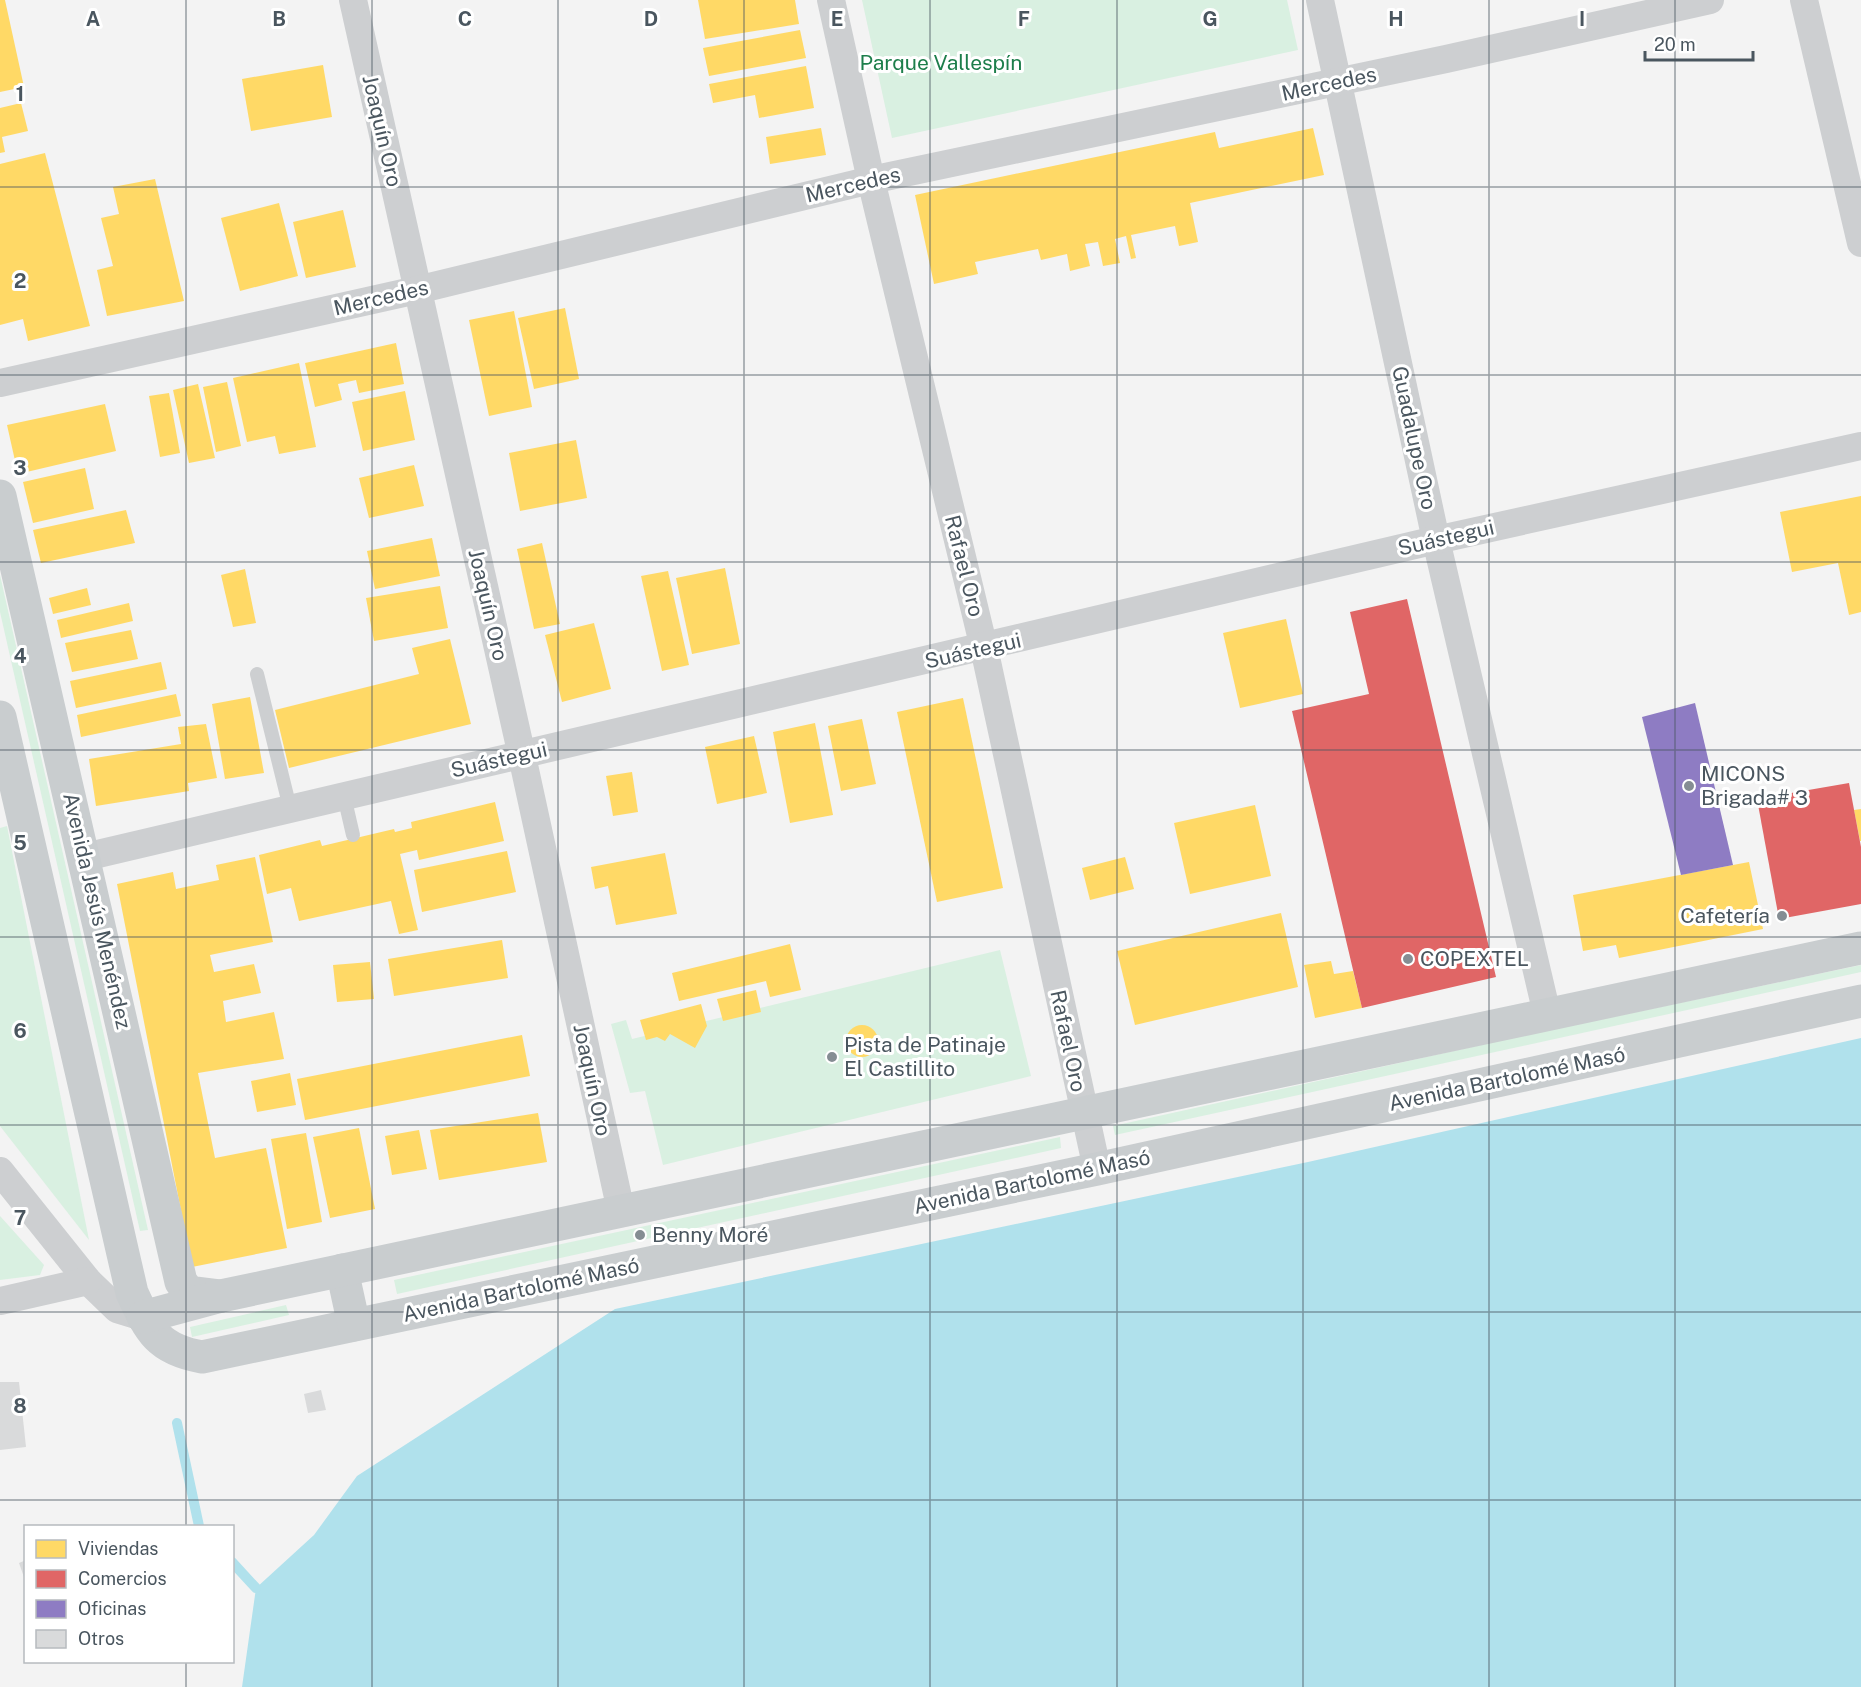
<svg xmlns="http://www.w3.org/2000/svg" width="1861" height="1687" font-family="'Public Sans',sans-serif">
	<rect width="100%" height="100%" fill="#f3f3f3"/>
	<g fill="#d9f0e1">
		<polygon points="862,0 1287,0 1298,50 892,138"/>
		<polygon points="0,575 148,1230 140,1231 0,612"/>
		<polygon points="7,826 89,1240 0,1126 0,828"/>
		<polygon points="1000,950 1031,1076 663,1165 645,1091 630,1093 611,1024 626,1020 632,1039"/>
		<polygon points="1861,965 1861,972 1115,1135 1113,1126 1531,1034"/>
		<polygon points="1060,1137 1061,1148 397,1294 394,1280"/>
		<polygon points="0,1216 44,1265 40,1275 0,1280"/>
		<polygon points="286,1305 289,1315 192,1337 190,1327"/>
	</g>
	<polygon fill="#b0e1ec" points="1861,1038 1861,1687 242,1687 256,1588 314,1535 357,1476 615,1309 1308,1162"/>
	<g fill="#ffd966">
		<polygon points="0,0 5,0 24,87 0,92"/>
		<polygon points="698,0 795,0 799,24 705,39"/>
		<polygon points="800,30 806,58 709,76 703,48"/>
		<polygon points="323,65 332,117 251,131 242,79"/>
		<polygon points="806,66 814,108 759,118 755,95 713,103 709,84"/>
		<polygon points="21,103 28,131 2,137 5,152 0,153 0,108"/>
		<polygon points="821,128 826,155 770,164 766,137"/>
		<polygon points="1313,128 1324,175 1190,203 1198,242 1179,246 1175,226 1131,235 1136,258 1131,259 1126,236 1115,239 1120,263 1103,266 1098,242 1085,244 1090,266 1070,271 1067,254 1041,260 1038,249 975,262 978,274 934,284 915,195 1215,132 1219,148"/>
		<polygon points="45,153 90,326 28,341 23,319 0,325 0,164"/>
		<polygon points="155,179 184,301 107,316 97,270 113,266 101,218 119,214 113,187"/>
		<polygon points="279,203 298,276 240,291 221,218"/>
		<polygon points="343,210 356,267 306,278 293,222"/>
		<polygon points="565,308 579,379 534,389 518,318"/>
		<polygon points="514,311 532,407 489,416 469,320"/>
		<polygon points="396,343 404,384 359,393 356,380 338,384 342,400 315,407 305,363"/>
		<polygon points="299,363 316,447 279,454 275,436 247,442 233,378"/>
		<polygon points="227,382 241,446 216,452 203,387"/>
		<polygon points="198,384 215,458 189,463 173,390"/>
		<polygon points="405,391 415,440 363,451 352,402"/>
		<polygon points="169,393 180,453 160,457 149,396"/>
		<polygon points="105,404 116,451 18,474 7,425"/>
		<polygon points="576,440 587,498 520,511 509,453"/>
		<polygon points="414,465 424,506 369,518 359,478"/>
		<polygon points="85,468 94,509 33,523 23,482"/>
		<polygon points="1861,496 1861,612 1849,615 1838,563 1792,572 1780,512"/>
		<polygon points="126,510 135,543 41,563 33,530"/>
		<polygon points="432,538 440,576 375,589 367,551"/>
		<polygon points="542,543 560,624 534,629 517,549"/>
		<polygon points="725,568 740,644 692,654 676,578"/>
		<polygon points="245,569 256,623 233,627 221,575"/>
		<polygon points="668,571 689,665 662,671 641,576"/>
		<polygon points="440,586 448,628 374,641 366,598"/>
		<polygon points="87,588 91,605 53,614 49,598"/>
		<polygon points="129,603 133,621 61,638 57,620"/>
		<polygon points="1286,619 1303,694 1240,708 1223,633"/>
		<polygon points="594,623 611,689 562,702 545,635"/>
		<polygon points="131,630 138,659 72,672 65,643"/>
		<polygon points="450,639 471,724 289,768 275,710 419,674 412,648"/>
		<polygon points="161,662 167,689 76,708 70,681"/>
		<polygon points="176,694 181,716 81,737 77,715"/>
		<polygon points="250,697 264,773 225,779 212,704"/>
		<polygon points="963,698 1003,888 937,902 897,712"/>
		<polygon points="862,719 876,784 841,791 828,726"/>
		<polygon points="815,723 833,815 790,823 773,732"/>
		<polygon points="206,724 217,778 188,783 189,791 96,806 89,759 181,744 178,727"/>
		<polygon points="754,736 767,793 717,804 705,747"/>
		<polygon points="632,772 638,812 613,816 606,776"/>
		<polygon points="495,802 504,841 419,860 417,850 400,854 418,930 399,934 391,901 299,921 291,888 267,894 259,855 320,840 322,846 394,829 395,832 412,828 411,822"/>
		<polygon points="1255,805 1271,876 1190,894 1174,823"/>
		<polygon points="1861,809 1861,841 1860,841 1854,810"/>
		<polygon points="507,851 516,892 422,912 414,870"/>
		<polygon points="665,853 677,914 616,925 608,886 595,889 591,867"/>
		<polygon points="255,857 273,942 210,955 214,972 254,964 261,993 223,1001 226,1022 274,1012 284,1059 198,1073 215,1158 266,1148 287,1248 192,1267 117,884 173,872 176,889 219,880 216,865"/>
		<polygon points="1125,857 1134,889 1090,900 1082,868"/>
		<polygon points="1749,862 1763,929 1619,958 1616,945 1583,951 1573,895"/>
		<polygon points="1281,913 1298,987 1135,1025 1117,951"/>
		<polygon points="502,940 508,978 394,996 388,959"/>
		<polygon points="790,944 801,990 770,997 766,981 679,1001 672,973"/>
		<polygon points="1331,961 1334,974 1353,971 1362,1008 1315,1018 1304,965"/>
		<polygon points="370,962 374,999 337,1002 333,965"/>
		<polygon points="756,990 761,1012 723,1021 717,999"/>
		<polygon points="701,1004 707,1026 695,1048 670,1034 665,1041 657,1037 646,1040 640,1020"/>
		<circle cx="862" cy="1041" r="16"/>
		<polygon points="522,1035 530,1076 305,1120 297,1079"/>
		<polygon points="290,1073 296,1105 257,1112 251,1081"/>
		<polygon points="538,1113 547,1162 439,1180 430,1130"/>
		<polygon points="359,1128 375,1209 330,1218 313,1137"/>
		<polygon points="419,1130 427,1169 392,1175 385,1136"/>
		<polygon points="306,1133 322,1222 287,1229 271,1139"/>
	</g>
	<g fill="#e06666">
		<polygon points="1407,599 1496,977 1362,1008 1292,711 1369,694 1350,612"/>
		<polygon points="1849,783 1861,847 1861,904 1779,919 1757,799"/>
	</g>
	<polygon fill="#8e7cc3" points="1695,703 1733,865 1681,875 1642,717"/>
	<g fill="none" stroke-linecap="round" stroke-linejoin="round">
		<g stroke="#b0e1ec" stroke-width="10">
			<polyline points="177,1423 199,1526"/>
			<polyline points="232,1562 256,1588"/>
		</g>
	</g>
	<g fill="#d9dadb">
		<polygon points="0,1382 19,1382 26,1447 0,1450"/>
		<polygon points="321,1390 326,1410 308,1413 304,1394"/>
		<polygon points="26,1560 26,1580 25,1580 19,1563"/>
	</g>
	<g fill="none" stroke-linecap="round" stroke-linejoin="round">
		<g stroke="#cdcfd1" stroke-width="14">
			<polyline points="257,674 290,808"/>
			<polyline points="344,796 353,835"/>
		</g>
		<g stroke="#cdcfd1" stroke-width="28">
			<polyline points="353,0 522,756 621,1211"/>
			<polyline points="831,0 871,180 984,648 1097,1169"/>
			<polyline points="1320,0 1436,540 1547,1014"/>
			<polyline points="1804,0 1861,243"/>
			<polyline points="0,383 417,290 871,180 1446,59 1710,0"/>
			<polyline points="85,857 1436,540 1861,446"/>
			<polyline points="0,1171 88,1281 117,1309 143,1317"/>
			<polyline points="0,1301 88,1281"/>
		</g>
		<g stroke="#c9cdcf" stroke-width="33">
			<polyline points="0,496 181,1282 189,1292 221,1296"/>
			<path d="M0,717l132,576c18,39 26,56 70,64l895,-188 764,-168"/>
			<polyline points="342,1270 354,1325"/>
			<polyline points="143,1317 221,1296 1861,948"/>
		</g>
	</g>
	<path fill="none" stroke="#4a565f" stroke-width="1.5" stroke-opacity="0.55" d="M186,0v1526M372,0v1687M558,0v1687M744,0v1687M930,0v1687M1117,0v1687M1303,0v1687M1489,0v1687M1675,0v1687M0,187h1861M0,375h1861M0,562h1861M0,750h1861M0,937h1861M0,1125h1861M0,1312h1861M0,1500h1861M186,1662v25"/>
	<g fill="#858d93" stroke="#fff" stroke-width="2">
		<circle cx="1689" cy="786" r="6"/>
		<circle cx="1782" cy="916" r="6"/>
		<circle cx="1408" cy="959" r="6"/>
		<circle cx="832" cy="1057" r="6"/>
		<circle cx="640" cy="1235" r="6"/>
	</g>
	<g text-anchor="middle" stroke-width="6" stroke-linejoin="round" paint-order="stroke">
		<g font-size="21" fill="#1d7e4b" stroke="#fff">
			<text x="941" y="70">Parque Vallespín</text>
		</g>
		<g font-size="21" fill="#4a565f" stroke="#fff">
			<text transform="translate(1329 84) rotate(-12)" y="7">Mercedes</text>
			<text transform="translate(382 131) rotate(77)" y="7">Joaquín Oro</text>
			<text transform="translate(853 185) rotate(-13)" y="7">Mercedes</text>
			<text transform="translate(381 298) rotate(-13)" y="7">Mercedes</text>
			<text transform="translate(1414 438) rotate(78)" y="7">Guadalupe Oro</text>
			<text transform="translate(1446 538) rotate(-13)" y="7">Suástegui</text>
			<text transform="translate(964 566) rotate(76)" y="7">Rafael Oro</text>
			<text transform="translate(488 605) rotate(77)" y="7">Joaquín Oro</text>
			<text transform="translate(973 651) rotate(-13)" y="7">Suástegui</text>
			<text transform="translate(499 760) rotate(-13)" y="7">Suástegui</text>
			<text transform="translate(97 911) rotate(77)" y="7">Avenida Jesús Menéndez</text>
			<text transform="translate(1068 1041) rotate(78)" y="7">Rafael Oro</text>
			<text transform="translate(1507 1079) rotate(-12)" y="7">Avenida Bartolomé Masó</text>
			<text transform="translate(592 1080) rotate(78)" y="7">Joaquín Oro</text>
			<text transform="translate(1032 1182) rotate(-12)" y="7">Avenida Bartolomé Masó</text>
			<text transform="translate(521 1290) rotate(-12)" y="7">Avenida Bartolomé Masó</text>
		</g>
		<g font-size="21" fill="#4a565f" stroke="#fff" text-anchor="start">
			<text x="1701" y="781">MICONS<tspan x="1701" dy="24">Brigada# 3</tspan></text>
			<text x="1770" y="923" text-anchor="end">Cafetería</text>
			<text x="1420" y="966">COPEXTEL</text>
			<text x="844" y="1052">Pista de Patinaje<tspan x="844" dy="24">El Castillito</tspan></text>
			<text x="652" y="1242">Benny Moré</text>
		</g>
	</g>
	<g font-size="20" text-anchor="middle" font-weight="bold" fill="#4a565f" stroke="#fff" stroke-width="6" stroke-linejoin="round" paint-order="stroke">
		<text x="93" y="26">A</text>
		<text x="279" y="26">B</text>
		<text x="465" y="26">C</text>
		<text x="651" y="26">D</text>
		<text x="837" y="26">E</text>
		<text x="1024" y="26">F</text>
		<text x="1210" y="26">G</text>
		<text x="1396" y="26">H</text>
		<text x="1582" y="26">I</text>
		<text x="20" y="101">1</text>
		<text x="20" y="288">2</text>
		<text x="20" y="475">3</text>
		<text x="20" y="663">4</text>
		<text x="20" y="850">5</text>
		<text x="20" y="1038">6</text>
		<text x="20" y="1225">7</text>
		<text x="20" y="1413">8</text>
	</g>
	<rect x="24" y="1525" width="210" height="138" fill="#ffffff" stroke="#b7bbbf" stroke-width="1.5"/>
	<rect x="36" y="1540" width="30" height="18" fill="#ffd966" stroke="#b7bbbf" stroke-width="1.5"/>
	<text x="78" y="1555" font-size="18" fill="#4a565f">Viviendas</text>
	<rect x="36" y="1570" width="30" height="18" fill="#e06666" stroke="#b7bbbf" stroke-width="1.5"/>
	<text x="78" y="1585" font-size="18" fill="#4a565f">Comercios</text>
	<rect x="36" y="1600" width="30" height="18" fill="#8e7cc3" stroke="#b7bbbf" stroke-width="1.5"/>
	<text x="78" y="1615" font-size="18" fill="#4a565f">Oficinas</text>
	<rect x="36" y="1630" width="30" height="18" fill="#d9dadb" stroke="#b7bbbf" stroke-width="1.5"/>
	<text x="78" y="1645" font-size="18" fill="#4a565f">Otros</text>
	<path d="M1645 51v9h108v-9" fill="none" stroke="#4a565f" stroke-width="3"/>
	<text x="1654" y="51" font-size="18" fill="#4a565f" stroke="#ffffff" stroke-width="4.5" paint-order="stroke">20 m</text>
</svg>
